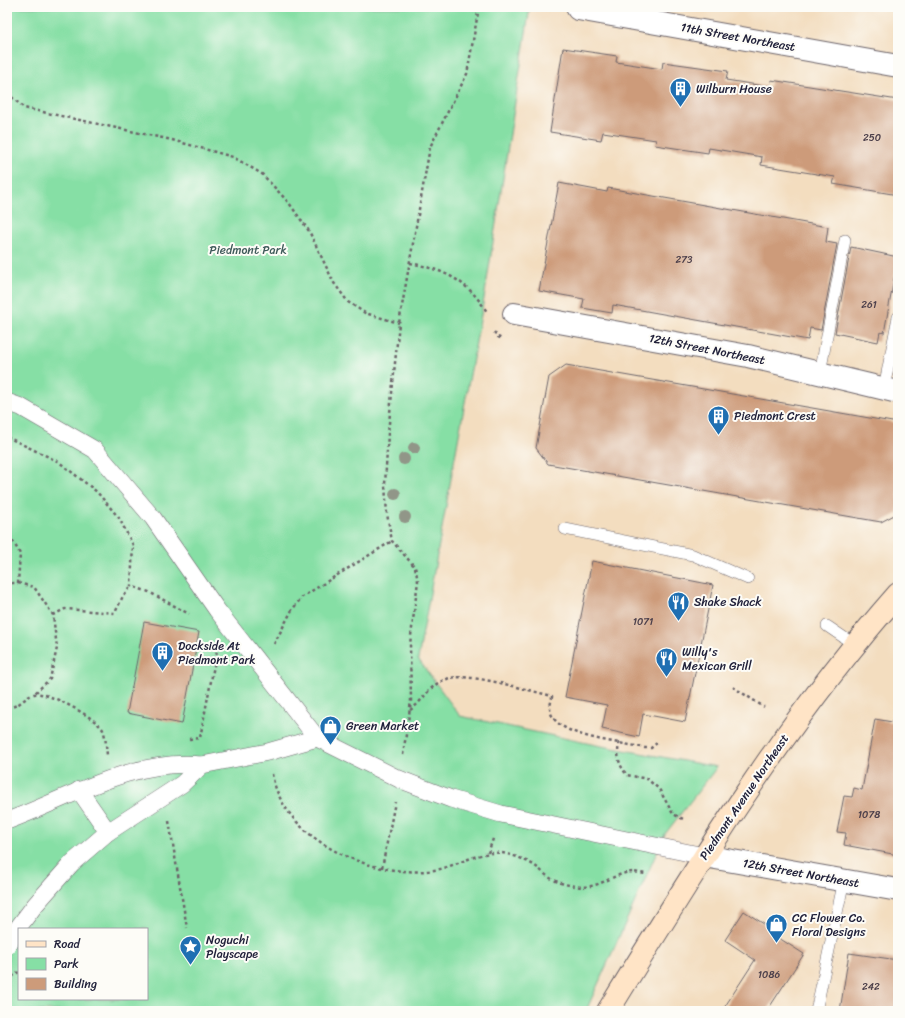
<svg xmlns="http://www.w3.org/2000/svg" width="905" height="1018" font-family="Sriracha,sans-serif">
	<rect width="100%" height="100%" fill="#fdfcf7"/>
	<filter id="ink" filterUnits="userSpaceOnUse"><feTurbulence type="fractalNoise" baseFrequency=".025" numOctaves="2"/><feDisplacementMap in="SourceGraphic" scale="8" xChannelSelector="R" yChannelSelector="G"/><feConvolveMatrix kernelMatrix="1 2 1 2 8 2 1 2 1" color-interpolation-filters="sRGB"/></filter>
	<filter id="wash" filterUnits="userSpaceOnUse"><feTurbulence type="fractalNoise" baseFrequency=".012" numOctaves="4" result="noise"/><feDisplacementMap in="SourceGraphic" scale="16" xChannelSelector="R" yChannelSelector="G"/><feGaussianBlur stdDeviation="0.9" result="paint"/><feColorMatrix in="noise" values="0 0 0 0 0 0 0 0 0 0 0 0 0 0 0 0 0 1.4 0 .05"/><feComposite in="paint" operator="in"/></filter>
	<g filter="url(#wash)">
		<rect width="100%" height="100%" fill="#f3ddbf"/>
		<path fill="#86dfa5" stroke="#548070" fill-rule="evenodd" d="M7,7h523l-45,286 -67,366 42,57 136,29 121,22 -52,67 -79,177h-579zM19,929h128v70h-128z"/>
		<g id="blocks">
			<g fill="#cd9b7a">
				<polygon points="563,48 617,56 616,62 662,69 663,62 728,71 726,80 770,87 771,80 898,100 898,195 833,184 835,177 761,165 762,157 709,148 708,153 655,145 656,140 603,132 601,140 550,132"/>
				<polygon points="559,183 607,192 608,188 828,227 826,242 837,244 821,330 810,328 808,340 613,305 612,313 582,308 584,299 539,291"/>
				<polygon points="851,247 898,257 884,333 880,332 878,342 835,333"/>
				<polygon points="566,365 898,423 898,513 881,522 548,464 536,448 549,377"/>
				<polygon points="592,561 713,585 685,722 643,714 639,737 602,729 607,705 565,697"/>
				<polygon points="144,622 199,632 182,724 127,713"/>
				<polygon points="875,719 898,723 898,855 844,845 846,833 837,832 844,796 852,797 854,788 862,790"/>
				<polygon points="744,911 773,930 771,933 804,954 767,1011 722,1011 755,960 725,940"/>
				<polygon points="849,953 898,960 898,1011 840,1011"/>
			</g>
		</g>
	</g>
	<g filter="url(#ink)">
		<use href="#blocks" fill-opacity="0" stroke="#6b6369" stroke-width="1"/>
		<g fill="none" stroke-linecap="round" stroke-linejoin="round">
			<defs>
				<g id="service">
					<polyline points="820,373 845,240"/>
					<polyline points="884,388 898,317"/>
					<polyline points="565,529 693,555 748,579"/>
					<polyline points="827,626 855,645"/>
					<polyline points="816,1011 844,880"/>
				</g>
				<g id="pedestrian">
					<polyline points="7,402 21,407 95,450 153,518 217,610 317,738 399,779 451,799 501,814 704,856"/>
					<polyline points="79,790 108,832"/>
					<path d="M7,821c63,-23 125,-63 195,-56"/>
					<polyline points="7,946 17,929 35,905 72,863 108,832 182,784 202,765 268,752 317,738"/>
				</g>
				<g id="minor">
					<polyline points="578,9 898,66"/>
					<polyline points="514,314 748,356 898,392"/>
					<polyline points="704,856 898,890"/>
				</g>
				<path id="secondary" d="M608,1011c89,-145 177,-289 290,-417"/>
			</defs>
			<use href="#service" stroke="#6b6369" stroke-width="12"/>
			<use href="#pedestrian" stroke="#6b6369" stroke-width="18"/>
			<use href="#minor" stroke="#6b6369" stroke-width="24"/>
			<use href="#secondary" stroke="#6b6369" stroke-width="24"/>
			<g stroke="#6b6369" stroke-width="2.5" stroke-dasharray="3 3" stroke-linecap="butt">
				<polyline points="7,93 24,108 172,140 233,157 262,174 289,203 309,231 334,283 348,302 365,313 399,323"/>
				<path d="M410,263c35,7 58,18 77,49"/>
				<polyline points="494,332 498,337 502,339"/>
				<polyline points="7,437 59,462 97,492 119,518 133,545 131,586 149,592 189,614"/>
				<polyline points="7,530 20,554 18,583 7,583"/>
				<polyline points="18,583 34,587 53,615 57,648 50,679 34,694"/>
				<polyline points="53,615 65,609 115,613 123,596 131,586"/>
				<polyline points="274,644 292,610 302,597 392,541"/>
				<polyline points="733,687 764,707"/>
				<path d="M7,707c12,1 16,-9 27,-13 12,-4 64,25 69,36 3,7 3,17 4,25"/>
				<path d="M410,710c14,-9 18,-25 37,-31 19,-8 83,12 105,17 0,4 -2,8 -2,12 1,30 73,34 95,40h6l7,-6"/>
				<polyline points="189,739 200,738 217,650"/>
				<path d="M619,742c-2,14 -1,22 8,33l20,4 12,10 14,25 12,6"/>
				<polyline points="403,755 411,701 410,644 418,581 415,567 392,541 387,514 385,485 388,433 399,323 430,147 467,74 479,7"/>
				<path d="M272,774c12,68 105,108 168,95 20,-5 40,-18 61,-16 11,1 25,7 34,13 6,4 11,10 17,13 7,4 15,6 23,7 23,5 37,-13 58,-14 4,0 10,2 14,2"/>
				<polyline points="169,821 187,928"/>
				<polyline points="488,853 494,836"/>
				<polyline points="382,868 395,802"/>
				<polyline points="7,980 19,972"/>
			</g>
			<use href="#service" stroke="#fff" stroke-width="11"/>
			<use href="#pedestrian" stroke="#fff" stroke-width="17"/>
			<use href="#minor" stroke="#fff" stroke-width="22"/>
			<use href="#secondary" stroke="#ffe4c6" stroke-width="22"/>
		</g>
		<g fill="#919688">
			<circle cx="414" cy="448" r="6"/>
			<circle cx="404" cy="459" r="6"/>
			<circle cx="395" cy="494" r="6"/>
			<circle cx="405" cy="517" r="6"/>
		</g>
	</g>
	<defs>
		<symbol id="building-pin" viewBox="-11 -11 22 30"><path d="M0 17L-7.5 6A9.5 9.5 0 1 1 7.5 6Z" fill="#1f6fb2" stroke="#fdfcf7"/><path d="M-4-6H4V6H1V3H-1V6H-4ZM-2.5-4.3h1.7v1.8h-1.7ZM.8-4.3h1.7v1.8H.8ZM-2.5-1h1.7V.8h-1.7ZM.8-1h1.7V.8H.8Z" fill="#fff"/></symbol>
		<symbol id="restaurant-pin" viewBox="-11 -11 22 30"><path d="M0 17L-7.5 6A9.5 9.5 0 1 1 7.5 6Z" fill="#1f6fb2" stroke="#fdfcf7"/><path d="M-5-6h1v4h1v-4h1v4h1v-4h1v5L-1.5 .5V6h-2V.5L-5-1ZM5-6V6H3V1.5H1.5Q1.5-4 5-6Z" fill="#fff"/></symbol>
		<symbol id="shop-pin" viewBox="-11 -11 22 30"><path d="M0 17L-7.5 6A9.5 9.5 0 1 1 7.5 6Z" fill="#1f6fb2" stroke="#fdfcf7"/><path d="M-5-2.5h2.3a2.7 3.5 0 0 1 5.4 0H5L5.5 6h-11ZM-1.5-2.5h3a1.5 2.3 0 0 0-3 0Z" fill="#fff"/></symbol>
		<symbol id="sight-pin" viewBox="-11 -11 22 30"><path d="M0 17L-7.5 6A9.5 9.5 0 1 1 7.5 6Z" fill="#1f6fb2" stroke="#fdfcf7"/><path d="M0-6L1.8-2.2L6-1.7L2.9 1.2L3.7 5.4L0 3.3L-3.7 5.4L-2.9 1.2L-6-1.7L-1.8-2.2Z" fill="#fff"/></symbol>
	</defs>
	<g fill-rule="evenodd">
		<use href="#building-pin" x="668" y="76" width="25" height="34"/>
		<use href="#building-pin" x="706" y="404" width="25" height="34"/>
		<use href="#restaurant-pin" x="666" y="590" width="25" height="34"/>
		<use href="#building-pin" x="150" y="640" width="25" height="34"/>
		<use href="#restaurant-pin" x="654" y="646" width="25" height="34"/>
		<use href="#shop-pin" x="318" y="714" width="25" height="34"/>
		<use href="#shop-pin" x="764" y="912" width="25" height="34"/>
		<use href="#sight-pin" x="178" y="934" width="25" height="34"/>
	</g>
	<g text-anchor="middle" stroke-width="4" stroke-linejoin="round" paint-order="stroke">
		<g font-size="10" fill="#4d404b">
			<text x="872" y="141">250</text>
			<text x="684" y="263">273</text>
			<text x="869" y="308">261</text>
			<text x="643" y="625">1071</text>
			<text x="869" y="818">1078</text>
			<text x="769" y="978">1086</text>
			<text x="871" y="990">242</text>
		</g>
		<g font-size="12" fill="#22223b" stroke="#fdfcf7">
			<text transform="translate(738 37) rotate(10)" y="4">11th Street Northeast</text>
			<text transform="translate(707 349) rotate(11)" y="4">12th Street Northeast</text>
			<text transform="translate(744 797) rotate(-56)" y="4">Piedmont Avenue Northeast</text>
			<text transform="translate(801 873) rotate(10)" y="4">12th Street Northeast</text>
		</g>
		<g font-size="12" fill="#22223b" stroke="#fdfcf7" text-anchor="start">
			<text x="696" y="93">Wilburn House</text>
			<text x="734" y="420">Piedmont Crest</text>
			<text x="694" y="606">Shake Shack</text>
			<text x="178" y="650">Dockside At<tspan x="178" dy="14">Piedmont Park</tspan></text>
			<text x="682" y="656">Willy's<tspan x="682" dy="14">Mexican Grill</tspan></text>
			<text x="346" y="730">Green Market</text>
			<text x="792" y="922">CC Flower Co.<tspan x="792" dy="14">Floral Designs</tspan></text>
			<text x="206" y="944">Noguchi<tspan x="206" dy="14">Playscape</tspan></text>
		</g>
		<g font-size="12" fill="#405b5b" stroke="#fdfcf7">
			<text x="248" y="254">Piedmont Park</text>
		</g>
	</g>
	<rect width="905" height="1018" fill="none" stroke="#fdfcf7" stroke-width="24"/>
	<rect x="18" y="928" width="130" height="72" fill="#fdfcf7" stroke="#a5a5ac"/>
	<rect x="26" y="941" width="20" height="6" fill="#ffe4c6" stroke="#a5a5ac"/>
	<text x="54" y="948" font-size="12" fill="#22223b">Road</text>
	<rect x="26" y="958" width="20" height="12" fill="#86dfa5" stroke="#a5a5ac"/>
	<text x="54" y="968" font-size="12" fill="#22223b">Park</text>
	<rect x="26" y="978" width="20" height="12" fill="#cd9b7a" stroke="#a5a5ac"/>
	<text x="54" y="988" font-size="12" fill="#22223b">Building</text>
</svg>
